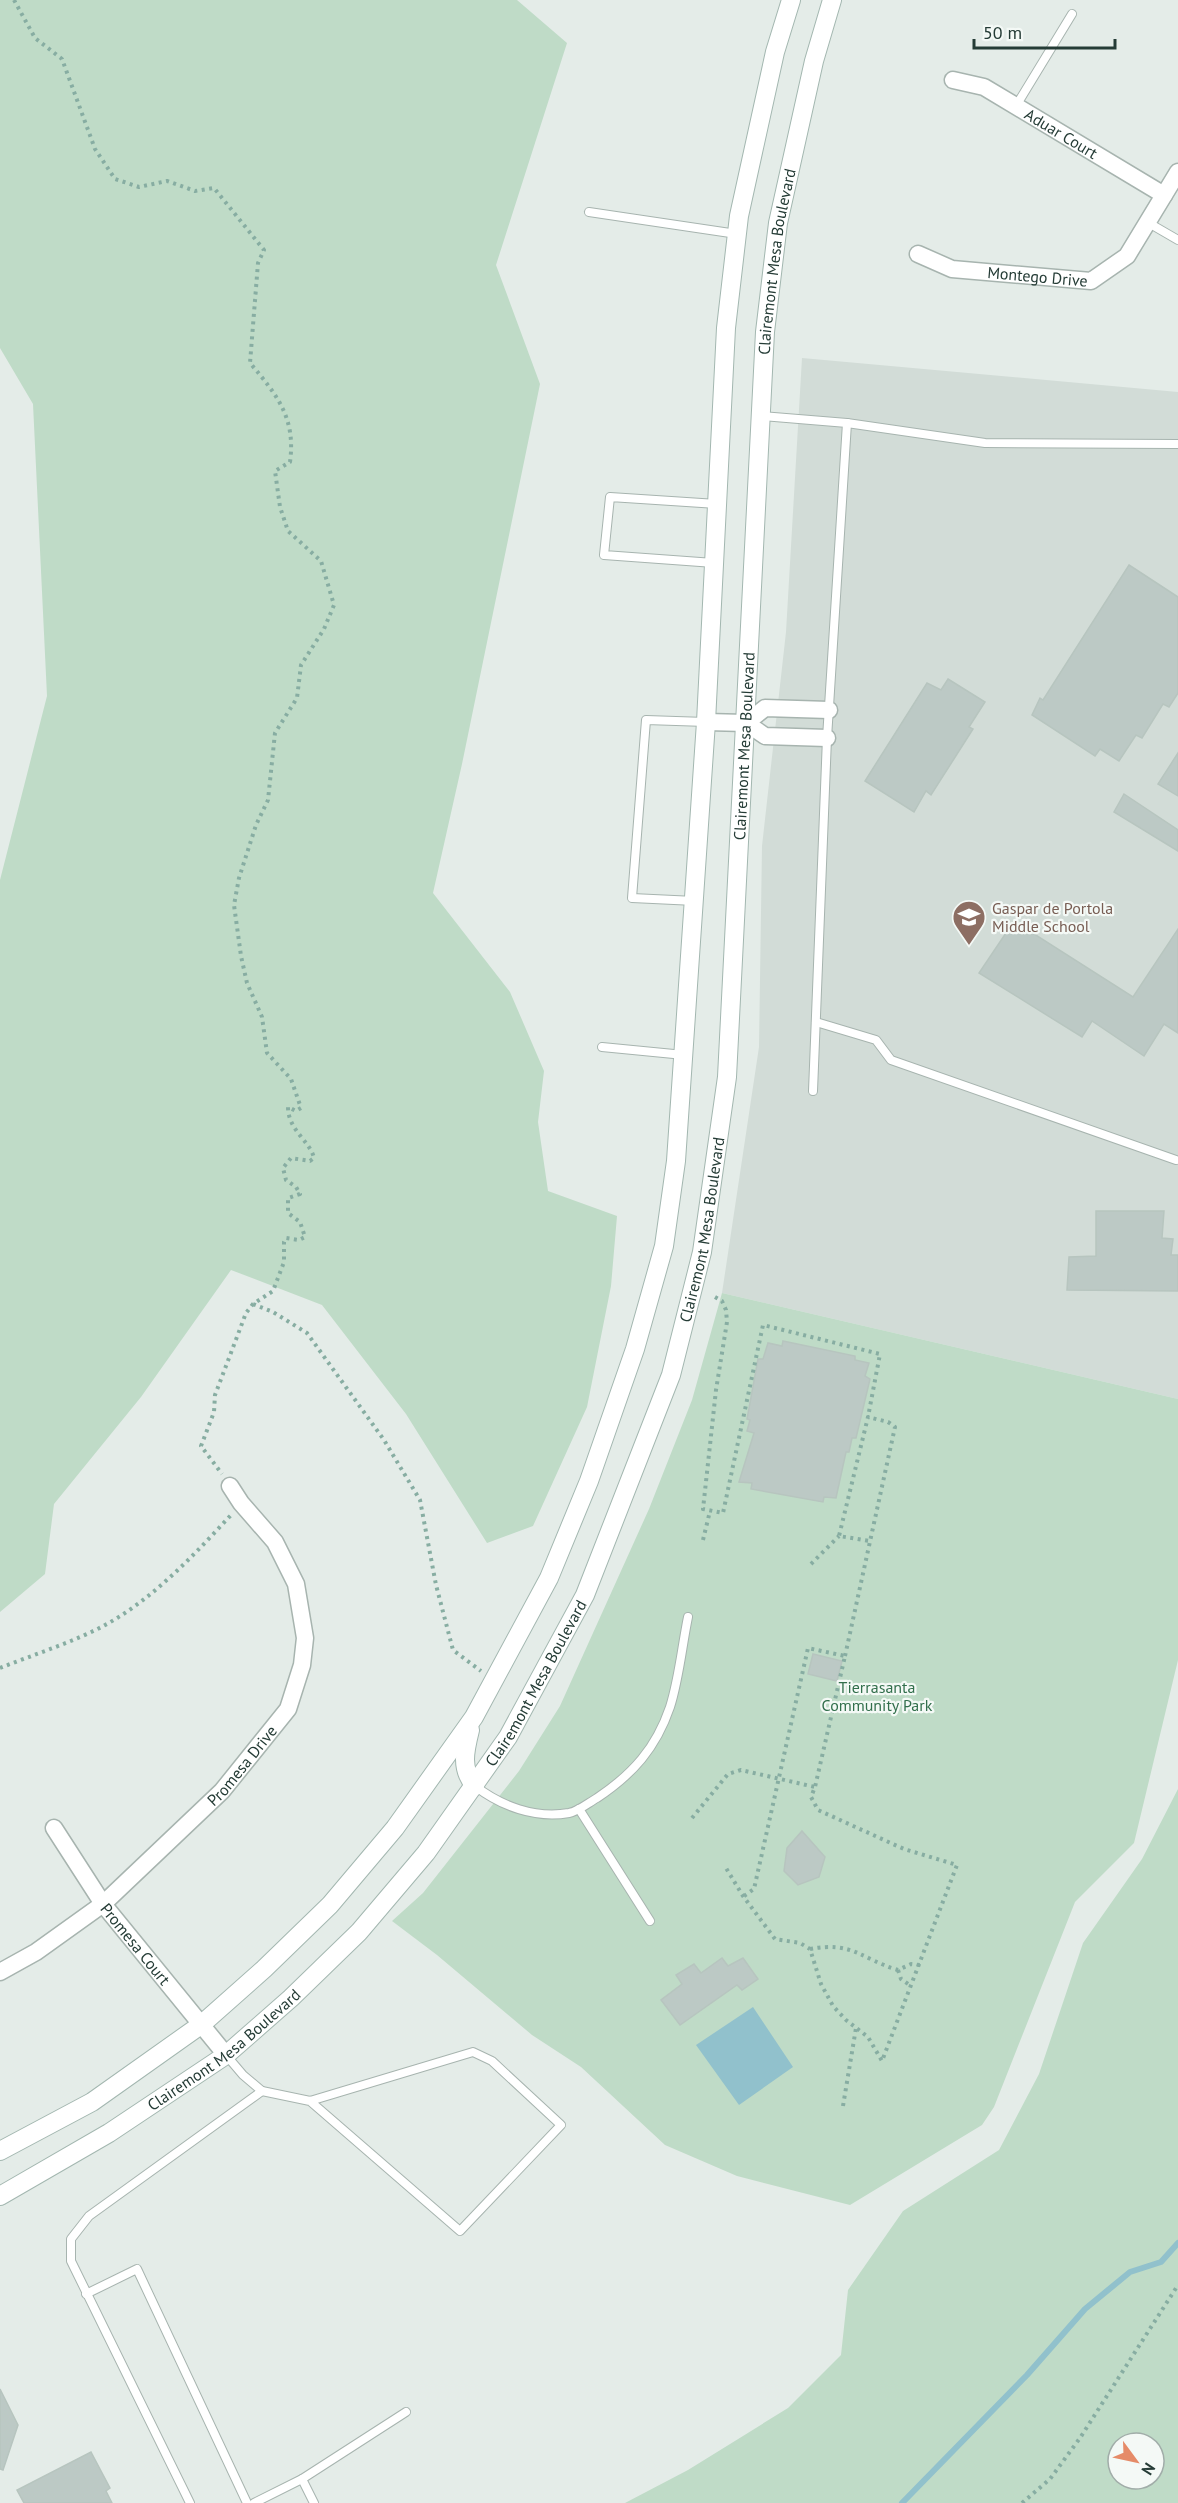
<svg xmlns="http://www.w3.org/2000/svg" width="1178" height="2503" font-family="'PT Sans',sans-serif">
	<rect width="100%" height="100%" fill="#e4ece8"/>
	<polygon fill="#d2dcd7" points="802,358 1178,392 1178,1399 722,1293 759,1047 762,846 786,632"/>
	<g fill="#bfdbc7" fill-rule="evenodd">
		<polygon points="0,0 517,0 567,43 496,265 540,384 462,764 433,893 510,992 544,1071 538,1122 548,1191 617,1216 611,1286 587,1407 533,1526 487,1543 406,1414 322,1305 231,1270 141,1397 54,1504 45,1574 0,1612 0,880 47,696 33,404 0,348"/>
		<polygon points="722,1293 1178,1399 1178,1660 1134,1843 1075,1902 994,2107 982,2125 850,2205 737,2176 665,2145 581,2067 532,2035 437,1955 392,1921 423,1893 519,1771 560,1706 649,1509 692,1400"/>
		<path d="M1178,1789v714h-553l63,-33 100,-62 53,-53 7,-65 55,-79 96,-61 40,-76 44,-131 59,-84zM1118,2443h36v36h-36z"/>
	</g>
	<polygon fill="#91c1cc" points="753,2007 793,2067 739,2105 696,2045"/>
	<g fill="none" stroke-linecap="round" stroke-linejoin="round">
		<polyline stroke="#91c1cc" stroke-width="6" points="902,2503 1027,2375 1085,2309 1130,2272 1161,2262 1178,2243"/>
	</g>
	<g fill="#bcc9c5" stroke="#b7c5bf" stroke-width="1.5">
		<polygon points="1129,565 1178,597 1178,693 1169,707 1163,704 1142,738 1136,735 1119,761 1100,749 1095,756 1032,715 1040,698 1043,700"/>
		<polygon points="948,679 985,702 969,727 973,729 931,795 926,791 914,812 865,781 927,683 941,690"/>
		<polygon points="1178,753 1178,796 1158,784"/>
		<polygon points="1124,794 1178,830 1178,851 1114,812"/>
		<polygon points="1014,921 1133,997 1178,929 1178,1033 1164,1024 1144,1056 1092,1021 1082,1037 979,973"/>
		<polygon points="1096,1211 1164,1211 1162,1238 1173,1239 1171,1255 1178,1255 1178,1291 1067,1290 1069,1257 1096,1256"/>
		<polygon points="783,1341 855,1356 855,1360 869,1363 865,1376 870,1379 856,1438 852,1438 849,1452 846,1452 836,1498 824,1497 823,1502 751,1489 752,1483 739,1482 754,1433 747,1431 750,1420 747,1419 758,1359 763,1359 768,1343 782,1346"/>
		<polygon points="813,1654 842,1661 837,1681 808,1674"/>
		<polygon points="802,1831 825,1857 819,1877 798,1885 784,1871 787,1848"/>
		<polygon points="722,1958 728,1966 743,1958 758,1979 742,1990 737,1985 680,2025 661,2000 682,1984 676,1975 694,1964 701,1973"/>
		<polygon points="0,2389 18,2425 3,2470 0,2469"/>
		<polygon points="91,2452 110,2488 106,2491 112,2503 24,2503 17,2490"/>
	</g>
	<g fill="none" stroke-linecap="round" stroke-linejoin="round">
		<defs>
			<g id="lane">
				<polyline points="1016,106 1072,14"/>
				<polyline points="589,212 737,234"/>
				<polyline points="1147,222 1178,240"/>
				<polyline points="761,416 847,423 827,738 813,1091"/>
				<polyline points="847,423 985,443 1178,444"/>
				<polyline points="714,563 604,555 610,497 717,504"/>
				<polyline points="695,901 632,898 646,720 706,722"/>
				<polyline points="816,1022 876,1040 891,1060 1176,1160"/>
				<polyline points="602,1047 684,1055"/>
				<path d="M475,1786c26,20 60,33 94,27 10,-2 19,-10 28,-15 36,-24 59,-50 73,-91 9,-28 12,-61 18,-90"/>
				<polyline points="579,1809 650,1921"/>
				<polyline points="226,2055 243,2075 262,2091 310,2101 473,2052 492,2061 561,2125 460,2231 310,2101"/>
				<polyline points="86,2294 137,2269 247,2503"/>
				<polyline points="190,2503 71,2261 71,2239 89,2216 262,2091"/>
				<polyline points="254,2503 302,2479"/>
				<polyline points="314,2503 302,2479 406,2412"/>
			</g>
			<g id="street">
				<path id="s1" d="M953,80l31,7 180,108"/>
				<path id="s2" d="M918,254l34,15 139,12 36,-25 51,-84"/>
				<polyline points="706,722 746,723 765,736 827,738"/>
				<polyline points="746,723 765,708 829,710"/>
				<path id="s3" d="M54,1828l49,76 123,151"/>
				<path id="s4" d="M0,1972l36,-20 67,-48 119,-113 66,-82 14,-44 3,-27 -9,-54 -21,-42 -34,-39 -11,-17"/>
			</g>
			<g id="secondary">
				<path d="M470,1730c-5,20 -10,39 5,56"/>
				<polyline points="0,2151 92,2102 202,2024 264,1969 330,1905 395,1828 474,1717 549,1578 589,1481 635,1349 664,1246 676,1161 706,722 726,328 739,216 775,52 791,0"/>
				<path id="s5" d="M0,2196l109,-63 117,-78 65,-57 68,-66 67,-79 82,-116 77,-142 86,-220 31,-123 25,-175 38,-745 13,-109 36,-162 18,-61"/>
			</g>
		</defs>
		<use href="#lane" stroke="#a7b4af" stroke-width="10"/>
		<use href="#street" stroke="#a7b4af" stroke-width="19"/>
		<use href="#secondary" stroke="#a3b7b0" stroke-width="20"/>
		<g stroke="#87ada2" stroke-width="4" stroke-dasharray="3 4.5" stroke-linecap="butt">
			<path d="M14,0l21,38 27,21 33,90 20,30 24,8 28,-6 28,10 19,-3 50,62 -6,13 -8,100c27,32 46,55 40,99l-15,9 5,36 8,24 33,30 13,44 -10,24 -23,36 -4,33 -22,35 -7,67 -12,25 -17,53 -5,27 7,51 6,27 15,34 5,36 24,26 10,29 -5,3 -8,-4c0,23 22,34 26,51l-4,3 -19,-3 -8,10 3,12 10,7 4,7 -12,4v15l12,9 5,15 -6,3 -13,-2 -2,4v20l-11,29 -20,13 -7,9 -31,82 -1,17 -13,34 21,28"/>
			<polyline points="715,1297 722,1301 726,1310 727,1322 716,1390 703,1509 723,1513 763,1325 880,1354 868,1417"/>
			<polyline points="253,1304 273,1312 307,1333 384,1440 420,1500 436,1585 453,1650 481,1671"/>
			<polyline points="703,1540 710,1511"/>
			<polyline points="811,1564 839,1536"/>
			<polyline points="845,1656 895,1427 888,1422 868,1417 839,1536 870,1541"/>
			<path d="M0,1668c35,-14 74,-26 107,-44 48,-27 87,-69 124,-109"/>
			<polyline points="692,1818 728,1774 741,1770 815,1787 811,1797 818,1810 904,1849 957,1865 882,2061 868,2037 846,2020 833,2006 821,1984 810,1949 800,1943 775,1939 743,1896 726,1868"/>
			<polyline points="744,1896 754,1889 808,1648 845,1656 815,1787"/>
			<path d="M810,1949c43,-8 51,10 88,21l13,-6 9,1"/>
			<polyline points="898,1970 901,1979 911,1986"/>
			<polyline points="843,2106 856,2028"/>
			<polyline points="1022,2503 1050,2479 1080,2438 1178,2285"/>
		</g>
		<use href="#lane" stroke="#fff" stroke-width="8"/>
		<use href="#street" stroke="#fff" stroke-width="16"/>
		<use href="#secondary" stroke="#fff" stroke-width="18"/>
	</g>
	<defs>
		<symbol id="school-pin" viewBox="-11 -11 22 30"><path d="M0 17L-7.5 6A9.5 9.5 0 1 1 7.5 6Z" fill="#8d6e63" stroke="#f4f9f6"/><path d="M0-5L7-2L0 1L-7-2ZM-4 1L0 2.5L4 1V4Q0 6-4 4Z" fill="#fff"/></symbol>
	</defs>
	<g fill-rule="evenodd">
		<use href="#school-pin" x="950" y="898" width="38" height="52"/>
	</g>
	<g text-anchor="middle" stroke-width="4.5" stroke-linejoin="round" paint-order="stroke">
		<g font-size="16" fill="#253c36" stroke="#f4f9f6">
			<text dy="6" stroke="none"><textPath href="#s1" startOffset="122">Aduar Court</textPath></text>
			<text dy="6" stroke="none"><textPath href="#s5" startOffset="2212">Clairemont Mesa Boulevard</textPath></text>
			<text dy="6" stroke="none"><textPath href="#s2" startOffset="123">Montego Drive</textPath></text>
			<text dy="6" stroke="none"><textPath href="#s5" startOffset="1726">Clairemont Mesa Boulevard</textPath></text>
			<text dy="6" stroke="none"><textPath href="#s5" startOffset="1240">Clairemont Mesa Boulevard</textPath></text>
			<text dy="6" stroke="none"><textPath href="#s5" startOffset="754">Clairemont Mesa Boulevard</textPath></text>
			<text dy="6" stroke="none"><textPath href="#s4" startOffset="320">Promesa Drive</textPath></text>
			<text dy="6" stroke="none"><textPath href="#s3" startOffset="142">Promesa Court</textPath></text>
			<text dy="6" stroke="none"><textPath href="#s5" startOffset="268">Clairemont Mesa Boulevard</textPath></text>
		</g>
		<g font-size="16" fill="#785e54" stroke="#f4f9f6" text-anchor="start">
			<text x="992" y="914">Gaspar de Portola<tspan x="992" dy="18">Middle School</tspan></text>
		</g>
		<g font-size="16" fill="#326f4c" stroke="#f4f9f6">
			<text x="877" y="1693">Tierrasanta<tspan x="877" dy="18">Community Park</tspan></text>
		</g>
	</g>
	<g transform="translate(1136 2461) rotate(123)"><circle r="28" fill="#f4f9f6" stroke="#a1ada9" stroke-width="1.5"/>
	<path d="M0-4.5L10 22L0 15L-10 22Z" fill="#e58b68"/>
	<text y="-9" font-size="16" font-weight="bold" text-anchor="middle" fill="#253c36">N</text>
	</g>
	<path d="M974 39v9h141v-9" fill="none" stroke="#253c36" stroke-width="3"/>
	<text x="983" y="39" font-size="18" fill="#253c36" stroke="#f4f9f6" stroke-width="4.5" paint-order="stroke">50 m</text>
</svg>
